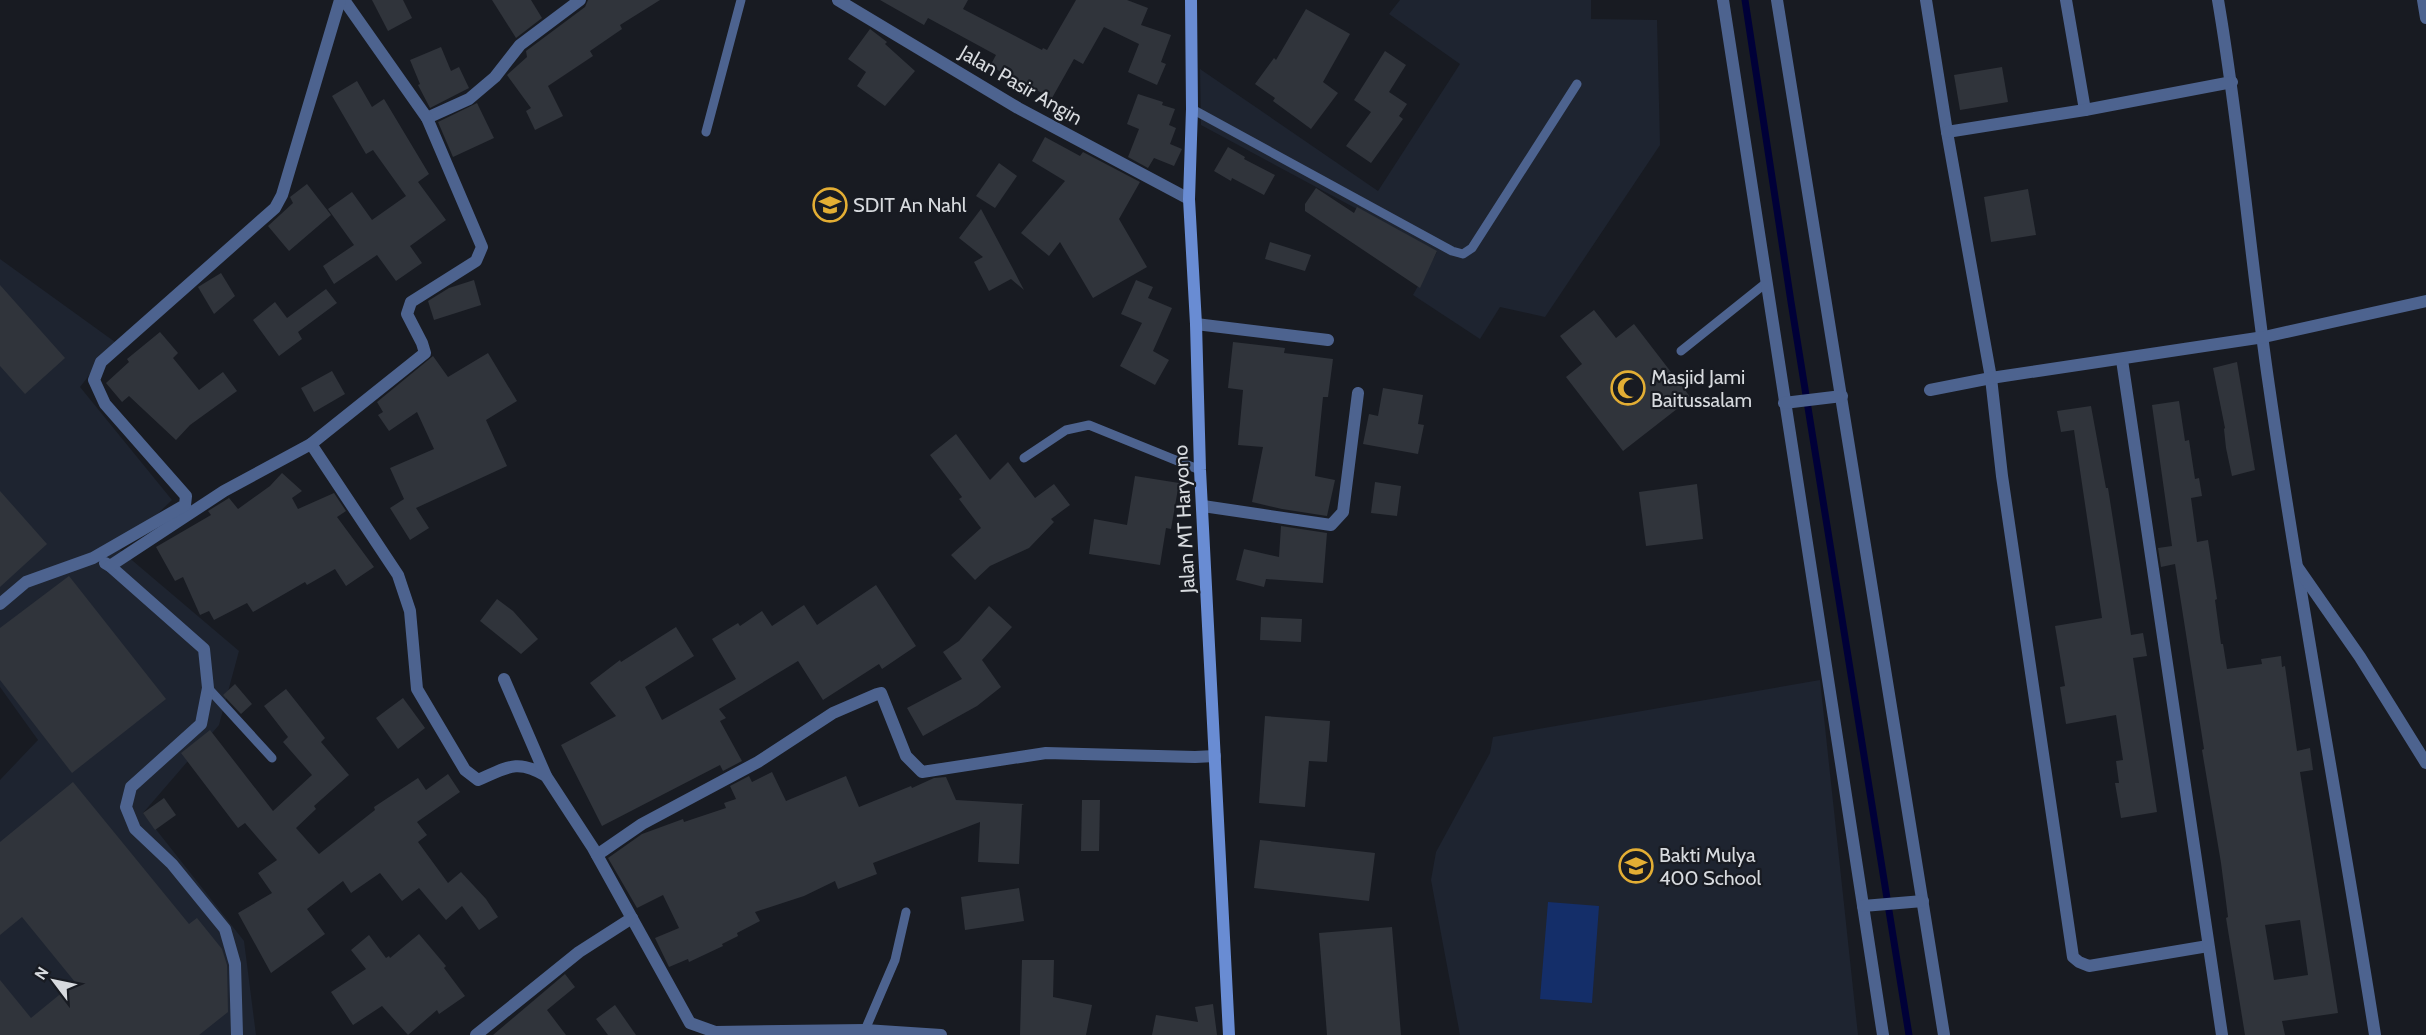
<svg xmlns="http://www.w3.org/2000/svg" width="2426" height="1035" font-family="Cabin,sans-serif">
	<rect width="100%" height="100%" fill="#181b22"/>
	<g fill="#1e2430">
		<polygon points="1400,0 1591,0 1591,19 1657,20 1660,145 1545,317 1500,307 1480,339 1413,295 1437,252 1201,125 1200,69 1378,191 1460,64 1389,14"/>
		<polygon points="0,259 115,342 80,387 172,500 120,550 239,651 219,725 143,813 244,941 256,1035 0,1035 0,780 38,740 0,687"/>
		<polygon points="1820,680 1858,1035 1460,1035 1431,880 1436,852 1490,753 1493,737"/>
	</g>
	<polygon fill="#142e69" points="1548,902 1599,906 1592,1003 1540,999"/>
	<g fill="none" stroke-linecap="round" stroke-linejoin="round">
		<polyline stroke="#000038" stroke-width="7" points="1745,0 1791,302 1909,1035"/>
	</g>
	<g fill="#30343b" fill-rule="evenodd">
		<polygon points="372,0 403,0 412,18 388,31"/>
		<polygon points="492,0 531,0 542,18 516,38"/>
		<polygon points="588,0 660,0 620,25 622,29 590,51 593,56 548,86 563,116 535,130 526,111 531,108 507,75 527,57 526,51 585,7"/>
		<polygon points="880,0 968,0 963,9 1042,50 1043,48 1047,50 1076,0 1127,0 1148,8 1141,25 1171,35 1161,62 1166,64 1157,85 1128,72 1139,44 1104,27 1083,64 1074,59 1052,98 990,66 996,55 928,18 924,25"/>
		<polygon points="1306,9 1350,34 1323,82 1338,93 1311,129 1273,101 1275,98 1255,84 1274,58 1276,60"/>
		<polygon points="870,29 887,42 885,44 915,71 885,106 857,86 866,72 848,59"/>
		<polygon points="441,47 451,71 459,67 469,88 430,108 418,85 420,84 410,60"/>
		<polygon points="1385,51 1406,65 1389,92 1407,104 1399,116 1403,119 1371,163 1346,146 1371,112 1354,100"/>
		<polygon points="2002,67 2008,102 1960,110 1954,75"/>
		<polygon points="357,81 372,107 384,99 429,174 418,182 446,220 410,246 422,263 396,281 377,255 334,284 323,266 354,245 328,209 352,192 372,220 406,196 373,150 366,154 332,96"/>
		<polygon points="1138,94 1163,102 1162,105 1175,109 1169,125 1176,128 1170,144 1182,149 1174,166 1154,158 1148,168 1128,157 1139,129 1127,124"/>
		<polygon points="477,103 494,138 453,157 438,122"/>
		<polygon points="1045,137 1080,156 1083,152 1140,182 1119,219 1147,267 1093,298 1060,242 1049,256 1021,233 1065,181 1032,161"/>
		<polygon points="1228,147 1245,157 1244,159 1275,175 1264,195 1232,178 1231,181 1214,171"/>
		<polygon points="999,163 1017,176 995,208 976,196"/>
		<polygon points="307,184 331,215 289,251 268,226 293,203 290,197"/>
		<polygon points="1316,188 1354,213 1357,207 1437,251 1420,288 1305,211 1305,204"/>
		<polygon points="2028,189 2036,235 1991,242 1984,197"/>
		<polygon points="981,209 1012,267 1024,290 1011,279 989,291 974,262 983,257 959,238"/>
		<polygon points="1270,242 1311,255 1305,271 1265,259"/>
		<polygon points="221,273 235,296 214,314 198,287"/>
		<polygon points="474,280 481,305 434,320 428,301 449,288"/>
		<polygon points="1136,280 1153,287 1148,298 1172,308 1153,351 1169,360 1155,385 1120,366 1142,323 1121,314"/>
		<polygon points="0,285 65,358 25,394 0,366"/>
		<polygon points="326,289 337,303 298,332 302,339 279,356 253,320 275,302 287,318"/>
		<polygon points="1594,310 1616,338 1634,324 1691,398 1623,451 1566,377 1582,364 1560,336"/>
		<polygon points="160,332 178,353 173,358 199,390 223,372 237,391 190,425 176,440 129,396 122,402 106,383 129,362 127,359"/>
		<polygon points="1233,342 1285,348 1284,353 1333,359 1328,397 1323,397 1315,476 1335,480 1327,516 1282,509 1252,502 1263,447 1238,445 1243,390 1228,388"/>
		<polygon points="488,353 517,401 486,420 507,466 416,508 429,528 410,540 390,508 404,499 390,468 434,449 417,412 389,431 378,415 383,412 377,402 433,356 448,377"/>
		<polygon points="2237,362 2255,470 2232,476 2226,448 2224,429 2225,428 2213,368"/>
		<polygon points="332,371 345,394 314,412 301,388"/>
		<polygon points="1383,388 1423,395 1418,424 1424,425 1418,454 1363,444 1369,414 1378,416"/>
		<path d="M2179,401l6,40 4,-1 6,39 4,-1 3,18 -11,2 6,44 11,-2 9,59 -2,1 6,44h2l4,25 35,-5 -1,-5 20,-3 1,11 3,-1 12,85 13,-3 3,22 -13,2 38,241 -56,8 3,14h-40l-19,-117 2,-1 -7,-54 -19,-113 2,-1 -29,-185 -14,3 -3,-19 14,-2 -20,-141zM2300,920l8,55 -34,5 -9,-55z"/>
		<polygon points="2091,406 2106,488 2108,488 2131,635 2143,633 2147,656 2133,658 2157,812 2121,818 2115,783 2119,783 2116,761 2123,760 2116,715 2066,724 2060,687 2065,686 2055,626 2102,618 2074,430 2061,432 2057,411"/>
		<polygon points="956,434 990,480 1008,462 1035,498 1054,484 1070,505 1051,519 1054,522 1029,548 990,566 975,580 951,555 981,528 959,499 962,497 930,455"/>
		<polygon points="282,473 302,491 292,498 298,509 334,493 346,511 337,517 374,567 346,586 335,569 307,585 305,582 253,612 247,603 214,620 209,611 200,615 183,577 175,581 156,547 211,515 208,511 229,498 238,509 270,486"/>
		<polygon points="1135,476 1179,483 1171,529 1166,528 1160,565 1089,554 1094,519 1127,525"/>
		<polygon points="1375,482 1401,486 1397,516 1371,513"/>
		<polygon points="1697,484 1703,539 1646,546 1639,492"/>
		<polygon points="0,491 47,544 0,587"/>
		<polygon points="1281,526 1327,533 1323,583 1266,579 1264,587 1236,580 1244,549 1279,557"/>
		<polygon points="69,576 166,699 72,773 0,680 0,628"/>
		<polygon points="876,585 916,646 882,669 879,664 823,700 798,661 719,709 726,718 720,721 742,761 723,771 720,765 602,826 561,745 616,716 590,683 620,660 621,662 676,627 694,656 645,687 662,720 736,679 712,639 738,623 740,626 762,611 772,626 804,605 817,625"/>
		<polygon points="497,599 513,611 538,639 521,654 480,621"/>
		<polygon points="989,606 1012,627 982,660 1001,687 977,706 923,736 907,708 962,679 943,652 959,641"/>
		<polygon points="1261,617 1302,619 1301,642 1260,640"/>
		<polygon points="235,684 252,704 241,714 223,695"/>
		<polygon points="286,689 325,738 321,742 349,775 314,806 316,809 296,828 319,854 375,810 374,807 418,778 426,790 448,774 460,792 417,822 427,835 418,842 448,883 461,872 486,899 498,917 479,930 462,906 446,920 419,888 402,901 380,873 351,893 343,881 307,909 325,934 271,973 238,913 272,893 258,873 277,860 245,823 238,828 181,753 210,730 273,811 312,775 283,742 288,737 264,706"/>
		<polygon points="403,698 425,728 398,749 376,718"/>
		<polygon points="1265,716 1330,721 1327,762 1309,761 1305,807 1259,803"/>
		<polygon points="772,772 786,801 846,776 859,807 911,786 912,788 934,778 946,777 956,800 1024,804 1022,805 1019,864 978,862 980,822 873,863 877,874 838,889 835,881 804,896 755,912 760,921 737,933 738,936 722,944 723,946 689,962 688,959 669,967 655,938 679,928 663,895 637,908 608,858 642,834 683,819 684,822 726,808 724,803 736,799 730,786 749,776 752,782"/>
		<polygon points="73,782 189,924 197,918 222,949 227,965 228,1012 199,1035 0,1035 0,980 31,1018 75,982 22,917 0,935 0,842"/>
		<polygon points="164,798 176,815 155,830 143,813"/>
		<polygon points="1082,800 1100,800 1099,851 1081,851"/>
		<polygon points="1260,840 1375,853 1369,901 1254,888"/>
		<polygon points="1019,888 1024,921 965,930 961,897"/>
		<polygon points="1392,927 1401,1035 1327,1035 1319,933"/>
		<polygon points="419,934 446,966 444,968 465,996 439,1014 437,1010 408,1035 382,1006 353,1025 331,992 366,969 351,950 369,935 386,958 389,956 390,958"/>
		<polygon points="1022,960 1054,960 1053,997 1092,1005 1086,1035 1020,1035"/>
		<polygon points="565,974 575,987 547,1010 566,1035 493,1035"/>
		<polygon points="1213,1004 1217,1035 1152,1035 1156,1015 1198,1022 1195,1007"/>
		<polygon points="615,1005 636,1035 608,1035 596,1019"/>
	</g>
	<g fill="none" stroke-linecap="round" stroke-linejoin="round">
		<g stroke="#4d638f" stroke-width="9">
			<polyline points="1192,109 1452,251 1463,254 1472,248 1577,84"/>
			<polyline points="706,132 741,0"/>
			<polyline points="1681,351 1766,283"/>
			<polyline points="1024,458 1066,430 1089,425 1200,470"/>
			<polyline points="208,688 272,758"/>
			<polyline points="865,1030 895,960 906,912"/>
		</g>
		<g stroke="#4d638f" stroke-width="12">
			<polyline points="1723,0 1883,1035"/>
			<polyline points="1777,0 1944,1035"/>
			<polyline points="1926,0 1947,132 1991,378 2002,476 2073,957 2079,962 2089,966 2208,946"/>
			<polyline points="2066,0 2085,110"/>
			<path d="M2218,0c22,128 32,257 51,386 31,217 72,432 106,649"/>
			<polyline points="427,118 469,99 495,77 520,45 580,0"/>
			<polyline points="1947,132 2085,110 2232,82"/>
			<polyline points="1196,324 1328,340"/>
			<polyline points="2122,360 2222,1035"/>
			<polyline points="1930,390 1991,378 2264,337 2426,301"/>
			<polyline points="1784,403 1842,396"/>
			<path d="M311,444l87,131 12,36 7,78 48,81 13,10c28,-12 39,-22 68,-4"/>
			<polyline points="1203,506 1331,525 1343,512 1358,393"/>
			<polyline points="105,563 110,566 204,649 208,688 201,724 131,787 126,807 135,829 172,864 225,929 235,964 237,1035"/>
			<polyline points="110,566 224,491 311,444 425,353 422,343 407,314 411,302 476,261 482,247 427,118 344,0"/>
			<polyline points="2298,568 2360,657 2426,763"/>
			<polyline points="0,604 26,582 93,558 185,505 186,496 105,404 94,380 101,362 275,208 282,195 340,0"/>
			<polyline points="504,679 546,776 593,848 690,1023 715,1032 865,1030 941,1035"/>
			<polyline points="597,855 642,824 758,762 833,713 877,694 881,693 906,756 922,772 1046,753 1195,757 1215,756"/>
			<polyline points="1863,906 1923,901"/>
			<polyline points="476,1035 579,952 632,918"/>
		</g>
		<g stroke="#4d638f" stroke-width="12">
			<polyline points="838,0 1018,108 1189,199"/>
			<polyline points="2423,0 2426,18"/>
		</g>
		<polyline stroke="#698cd3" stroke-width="12" points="1191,0 1192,109 1189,199 1196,324 1200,470 1229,1035"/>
	</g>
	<defs>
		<symbol id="school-ring" viewBox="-11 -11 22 22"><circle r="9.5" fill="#181b22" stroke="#e3ae34" stroke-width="1.5"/><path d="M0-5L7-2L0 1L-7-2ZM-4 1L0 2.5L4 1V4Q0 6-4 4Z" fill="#e3ae34"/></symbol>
		<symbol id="mosque-ring" viewBox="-11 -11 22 22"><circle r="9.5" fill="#181b22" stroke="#e3ae34" stroke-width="1.5"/><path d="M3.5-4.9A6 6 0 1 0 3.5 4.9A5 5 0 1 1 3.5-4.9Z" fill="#e3ae34"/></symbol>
	</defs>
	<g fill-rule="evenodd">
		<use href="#school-ring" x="811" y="186" width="38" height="38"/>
		<use href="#mosque-ring" x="1609" y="369" width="38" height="38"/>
		<use href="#school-ring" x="1617" y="847" width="38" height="38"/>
	</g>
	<g text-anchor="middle" stroke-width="4.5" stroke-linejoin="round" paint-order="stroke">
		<g font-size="20" fill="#d7dade" stroke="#181b22">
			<text transform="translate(1021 85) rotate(30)" y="7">Jalan Pasir Angin</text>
			<text transform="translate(1184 519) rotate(-93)" y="7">Jalan MT Haryono</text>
		</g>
		<g font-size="20" fill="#d7dade" stroke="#181b22" text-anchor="start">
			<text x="853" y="212">SDIT An Nahl</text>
			<text x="1651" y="384">Masjid Jami<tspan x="1651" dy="23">Baitussalam</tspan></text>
			<text x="1659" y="862">Bakti Mulya<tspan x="1659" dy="23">400 School</tspan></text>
		</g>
	</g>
	<g transform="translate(54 981) rotate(302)" stroke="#181b22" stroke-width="4.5" paint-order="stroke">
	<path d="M0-4.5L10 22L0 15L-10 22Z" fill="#d7dade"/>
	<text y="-9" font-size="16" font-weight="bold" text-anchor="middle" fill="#d7dade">N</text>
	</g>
</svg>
